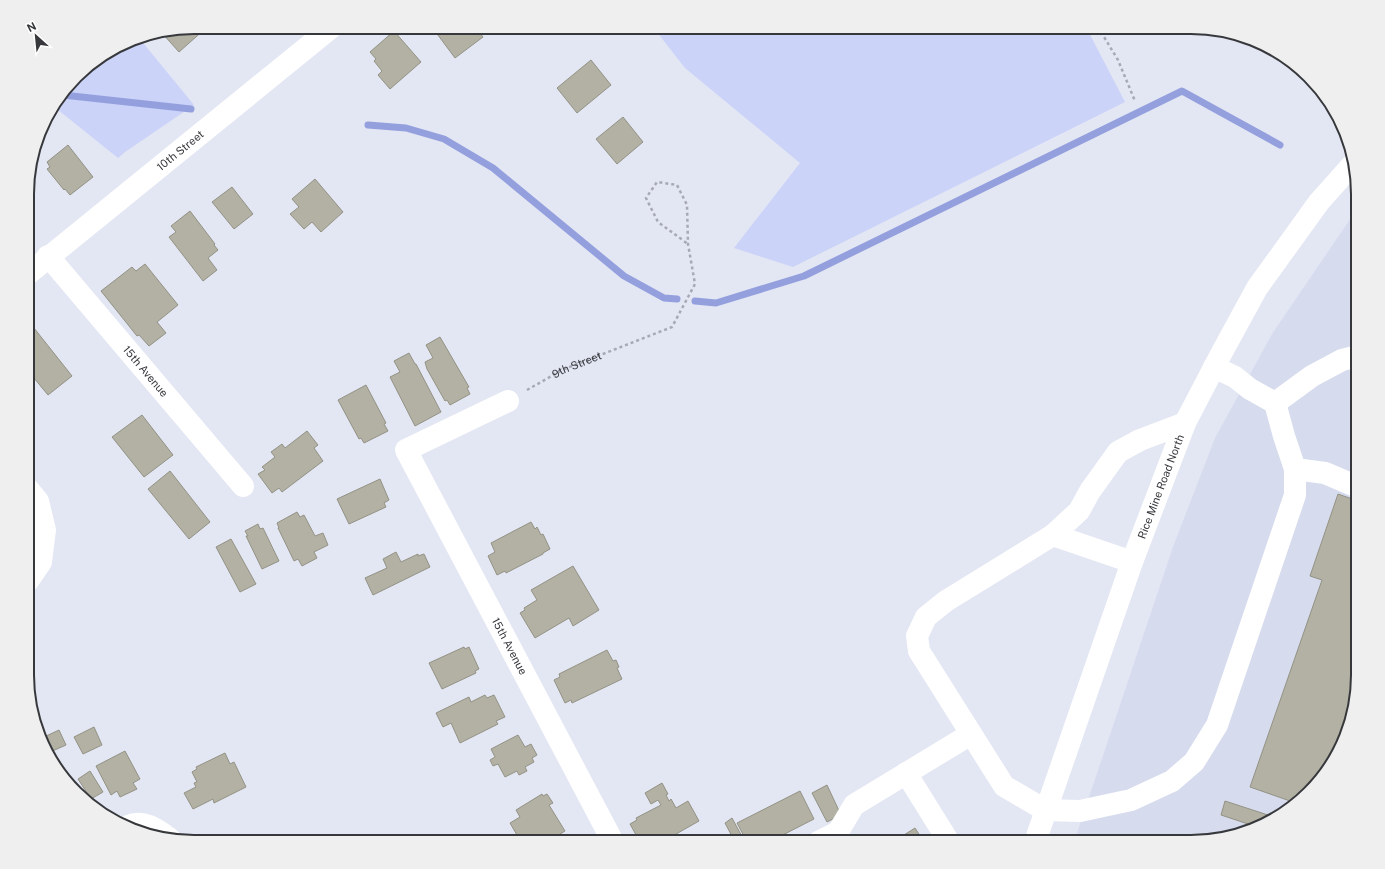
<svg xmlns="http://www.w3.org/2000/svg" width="1385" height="869" font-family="'Public Sans',sans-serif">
	<rect width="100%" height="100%" fill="#e3e6f3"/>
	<polygon fill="#d6dbee" points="1353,215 1358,218 1358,685 1349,728 1330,767 1275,819 1202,842 1074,842 1173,547 1215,438 1272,334"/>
	<g fill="#cbd3f9">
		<polygon points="653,27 1086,27 1125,102 793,267 734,248 800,163 685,68"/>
		<polygon points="139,38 194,105 125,152 118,158 57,109 54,108 84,69 130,40"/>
	</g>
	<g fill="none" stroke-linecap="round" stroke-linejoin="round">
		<g stroke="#94a0de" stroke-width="7">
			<polyline points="63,95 191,109"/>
			<polyline points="368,125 406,128 444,139 493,168 624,276 664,298 677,299"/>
			<polyline points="695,301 716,303 804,276 1182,91 1280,145"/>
		</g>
	</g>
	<g fill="#b2b1a4" stroke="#939285">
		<polygon points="194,27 205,27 206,28 179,52 162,33"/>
		<polygon points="432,27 475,27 483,37 455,58"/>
		<polygon points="394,31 421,62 390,89 378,75 382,71 374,61 376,59 370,52"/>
		<polygon points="591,60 611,85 577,113 557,88"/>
		<polygon points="623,117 643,142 617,164 596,139"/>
		<polygon points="68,145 93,177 70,195 65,189 64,190 47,169 50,167 47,162"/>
		<polygon points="315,179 343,212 321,232 312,222 304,229 290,214 299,207 292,199"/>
		<polygon points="232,187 253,214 234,229 212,202"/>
		<polygon points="190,211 215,244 214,245 218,250 208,258 217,270 203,281 169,237 176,232 171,226"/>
		<polygon points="145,264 178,305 157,322 166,333 149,346 139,335 137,336 101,291 132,267 136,271"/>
		<polygon points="30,323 72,376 48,395 34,378 29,382 28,382 28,324"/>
		<polygon points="440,337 469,387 467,388 470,394 450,405 447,400 445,401 427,369 425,362 433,358 426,345"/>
		<polygon points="409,353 415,364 416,364 441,412 415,426 390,377 400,372 394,361"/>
		<polygon points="366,385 386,423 384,424 388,431 364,443 361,438 359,439 338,400"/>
		<polygon points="142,415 173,455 144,477 112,437"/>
		<polygon points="307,431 318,445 314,448 323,461 282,492 279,488 272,493 258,474 265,470 262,467 275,457 271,452 282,444 285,448"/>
		<polygon points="170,471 210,522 189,539 148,489"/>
		<polygon points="380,479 389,500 384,503 386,507 349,524 337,499"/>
		<polygon points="1338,494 1358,501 1358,686 1349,728 1345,737 1343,736 1340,747 1330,767 1293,802 1250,787 1322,580 1310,576"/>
		<polygon points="297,512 300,517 304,515 315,536 323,533 328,545 314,552 317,558 302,566 298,559 294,561 278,528 279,528 277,523"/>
		<polygon points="531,522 535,529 537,527 541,535 543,534 550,549 543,553 543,554 506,573 505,571 497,575 488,556 495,552 491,543"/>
		<polygon points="258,524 260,529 263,528 279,561 262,569 246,536 248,536 245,531"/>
		<polygon points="231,539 256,584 240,592 216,547"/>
		<polygon points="396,552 401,562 418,554 418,556 424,554 430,567 373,595 365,578 387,568 383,559"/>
		<polygon points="573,566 599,610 573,626 569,618 535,638 520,613 525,610 524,608 537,600 531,590"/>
		<polygon points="464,647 465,649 469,647 479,669 475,671 476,673 442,689 429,663"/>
		<polygon points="607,650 613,661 616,660 619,667 617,668 622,679 572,703 571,700 565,703 554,680 560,677 559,674"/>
		<polygon points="485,695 487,698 494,695 505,717 496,721 498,724 460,743 451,723 443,727 436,713 469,697 471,702"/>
		<polygon points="94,727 102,745 83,754 74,737"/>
		<polygon points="59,730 66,745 48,753 42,738"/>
		<polygon points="518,735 525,747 531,744 537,755 532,758 534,762 525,767 527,771 519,775 517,771 505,777 498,764 493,766 490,760 495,757 491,749"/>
		<polygon points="125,751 140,779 133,783 137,789 120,797 117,791 111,795 96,766"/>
		<polygon points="225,753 230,764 234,762 246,787 214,803 213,799 193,809 184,793 196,787 194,783 197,782 192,772 197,769 196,767"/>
		<polygon points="90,771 103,792 91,799 78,779"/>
		<polygon points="662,783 668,794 666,795 669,801 671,799 676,808 688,801 699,821 662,842 640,842 630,824 637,820 636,818 661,805 658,800 651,804 645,793"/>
		<polygon points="827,785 841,815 827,822 812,793"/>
		<polygon points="800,791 814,819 769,842 747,842 737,823"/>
		<polygon points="542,794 543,796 547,794 553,803 549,805 565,831 547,842 537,842 535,839 530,842 521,842 510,823 520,817 516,810"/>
		<polygon points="1225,801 1271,816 1269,821 1254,826 1221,815"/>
		<polygon points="732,818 745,842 735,842 725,823"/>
		<polygon points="915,828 924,842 893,842"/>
	</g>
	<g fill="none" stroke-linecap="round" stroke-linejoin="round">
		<g stroke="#a7aab4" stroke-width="2.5" stroke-dasharray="3 3" stroke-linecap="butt">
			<polyline points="1098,27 1118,60 1135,101"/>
			<path id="s1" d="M527,390l35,-20 110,-43 23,-43 -7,-40 -1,-39 -10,-20 -20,-3 -11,16 12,24 30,22"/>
		</g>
		<g stroke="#fff" stroke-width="22">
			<path id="s2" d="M48,256l195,230"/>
			<path id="s3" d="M28,274l304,-247"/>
			<path id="s4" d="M508,401l-102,49 207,392"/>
			<polyline points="1275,403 1312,376 1342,360 1358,356"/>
			<polyline points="1185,423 1140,440 1118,452 1090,491 1079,511 1053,535 946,601 926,617 917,636 919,651 1004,786 1045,810 1080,811 1131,800 1172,781 1194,762 1217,725 1295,495 1295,469 1284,436 1275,403 1250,389 1235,377 1214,367"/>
			<polyline points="1295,469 1325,473 1358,487"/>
			<polyline points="28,489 38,501 45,530 41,562 28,581"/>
			<polyline points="1053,535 1132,562"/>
			<polyline points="906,773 949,842"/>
			<path d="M128,826c16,-7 30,4 42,13"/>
			<polyline points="818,842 838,832 854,805 971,734"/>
		</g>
		<path stroke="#fff" stroke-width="22" id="s5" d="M1035,842l97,-280 53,-139 36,-69 36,-66 62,-86 33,-37"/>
	</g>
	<g text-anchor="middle" stroke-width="4" stroke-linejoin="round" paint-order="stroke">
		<g font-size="11" fill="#36383c" stroke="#fff">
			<text dy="4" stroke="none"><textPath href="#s3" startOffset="196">10th Street</textPath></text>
			<text dy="4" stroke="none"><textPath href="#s1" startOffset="56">9th Street</textPath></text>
			<text dy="4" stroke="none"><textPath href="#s2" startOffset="151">15th Avenue</textPath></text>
			<text dy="4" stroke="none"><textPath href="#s5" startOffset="377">Rice Mine Road North</textPath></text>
			<text dy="4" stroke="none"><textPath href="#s4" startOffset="335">15th Avenue</textPath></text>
		</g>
	</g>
	<path d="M0 0H1385V869H0ZM194 34H1191A160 160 0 0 1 1351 194V675A160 160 0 0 1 1191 835H194A160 160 0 0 1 34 675V194A160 160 0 0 1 194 34Z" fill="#efefef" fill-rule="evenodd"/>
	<path fill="none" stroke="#36383c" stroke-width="2" d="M194 34H1191A160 160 0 0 1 1351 194V675A160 160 0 0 1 1191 835H194A160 160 0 0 1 34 675V194A160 160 0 0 1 194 34Z"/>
	<g transform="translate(36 36) rotate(333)" stroke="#ffffff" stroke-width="3" paint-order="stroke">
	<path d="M0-3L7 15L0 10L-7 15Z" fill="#36383c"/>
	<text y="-6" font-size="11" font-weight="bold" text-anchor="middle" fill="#36383c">N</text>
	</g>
</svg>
